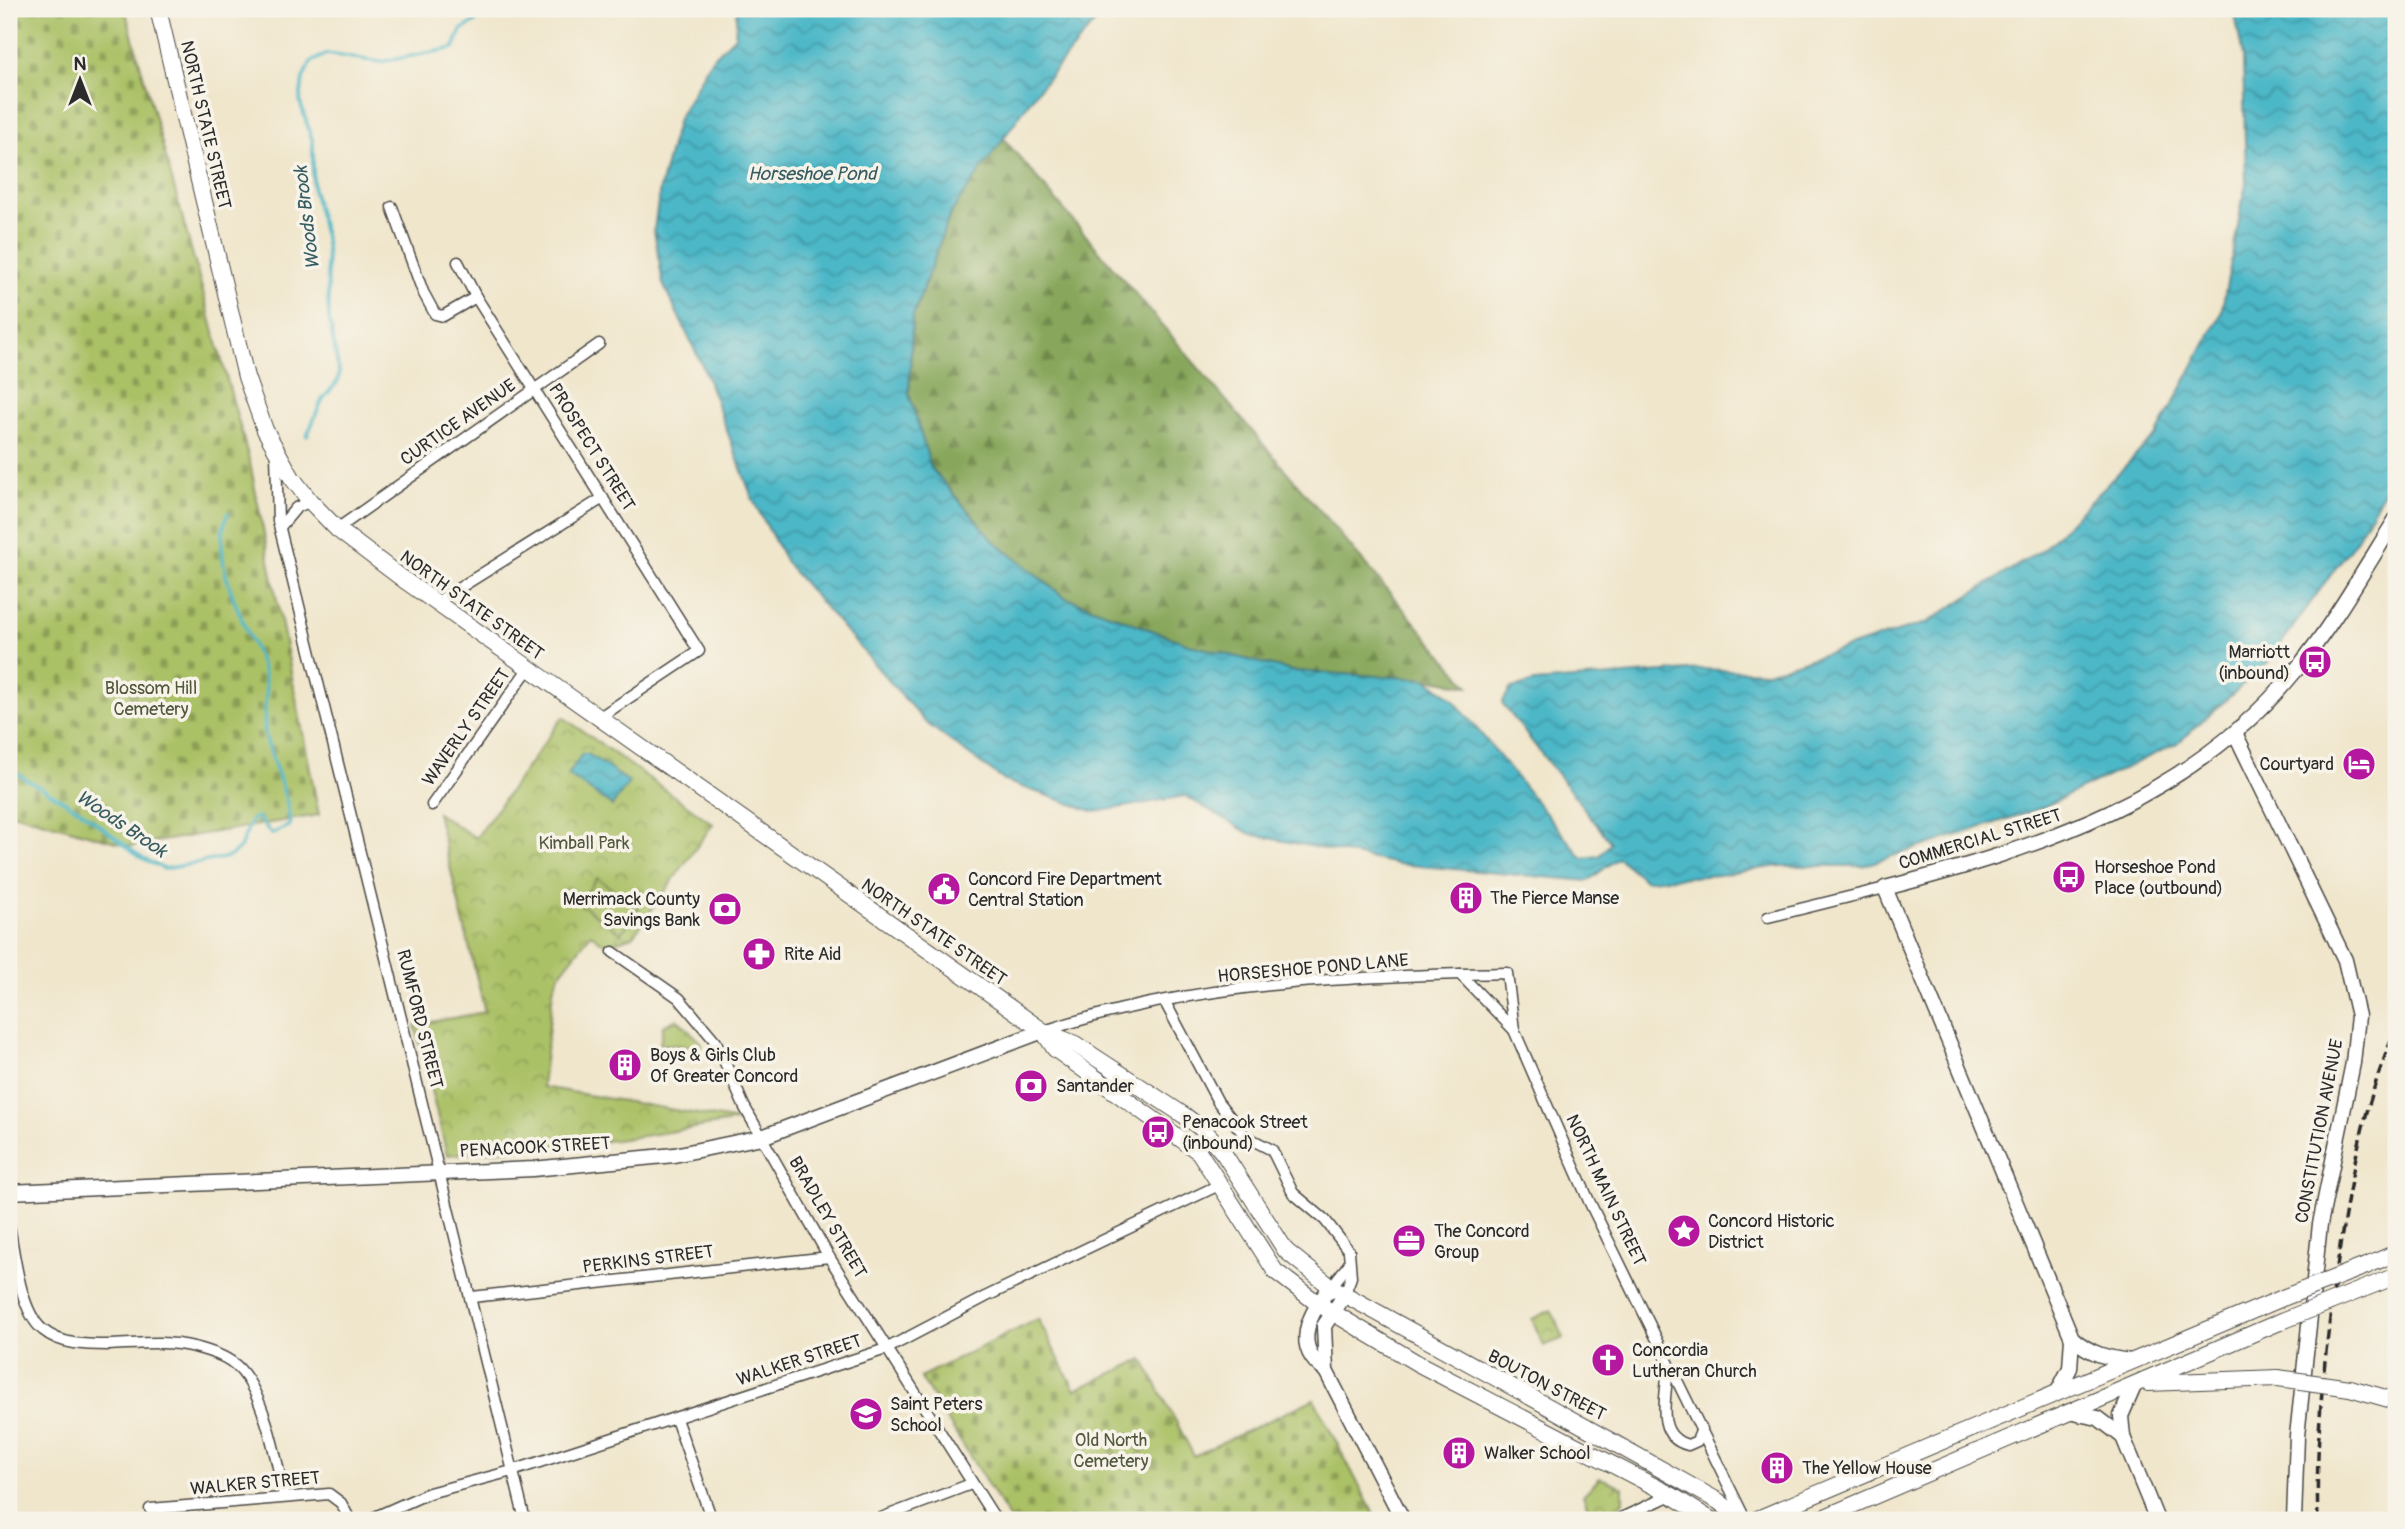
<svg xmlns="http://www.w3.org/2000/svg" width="2405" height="1529" font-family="Pangolin,sans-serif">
	<defs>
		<pattern id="forest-firs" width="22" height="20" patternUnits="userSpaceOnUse" patternTransform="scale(1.75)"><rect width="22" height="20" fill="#88a75b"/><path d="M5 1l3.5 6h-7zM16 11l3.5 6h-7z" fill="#6f884b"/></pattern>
		<pattern id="cemetery-stones" width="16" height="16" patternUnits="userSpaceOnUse" patternTransform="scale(1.75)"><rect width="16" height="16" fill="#abc166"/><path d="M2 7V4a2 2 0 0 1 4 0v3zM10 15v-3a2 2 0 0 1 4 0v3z" fill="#8b9d54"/></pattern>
		<pattern id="park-crowns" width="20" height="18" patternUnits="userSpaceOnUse" patternTransform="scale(1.75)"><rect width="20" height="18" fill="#abc166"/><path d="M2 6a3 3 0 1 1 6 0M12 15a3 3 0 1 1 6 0" fill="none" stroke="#8b9d54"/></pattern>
		<pattern id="water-waves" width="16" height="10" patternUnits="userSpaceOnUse" patternTransform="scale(1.75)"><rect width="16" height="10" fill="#4bb7c7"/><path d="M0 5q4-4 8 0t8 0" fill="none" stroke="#3f95a2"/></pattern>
	</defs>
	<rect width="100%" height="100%" fill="#f7f3e8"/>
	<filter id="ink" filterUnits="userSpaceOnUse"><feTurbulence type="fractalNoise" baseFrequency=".0143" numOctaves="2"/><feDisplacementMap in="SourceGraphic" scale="14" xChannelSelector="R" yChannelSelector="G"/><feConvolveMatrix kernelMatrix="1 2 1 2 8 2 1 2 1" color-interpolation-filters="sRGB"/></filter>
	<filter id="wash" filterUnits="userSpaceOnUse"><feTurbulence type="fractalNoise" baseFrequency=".00686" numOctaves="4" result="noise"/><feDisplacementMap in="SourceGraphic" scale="28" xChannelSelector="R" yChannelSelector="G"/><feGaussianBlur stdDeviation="1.57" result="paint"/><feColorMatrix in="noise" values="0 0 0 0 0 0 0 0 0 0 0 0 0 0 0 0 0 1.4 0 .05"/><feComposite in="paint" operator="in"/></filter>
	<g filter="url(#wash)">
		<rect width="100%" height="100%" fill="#f0e6cc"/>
		<polygon fill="url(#forest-firs)" stroke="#5a6943" stroke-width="2" points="1003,138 1469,686 1426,679 1292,671 1191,645 1064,597 994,541 931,468 909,394 912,319 950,214"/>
		<g fill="url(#cemetery-stones)" stroke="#6b7648" stroke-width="2">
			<polygon points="9,9 125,9 250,463 319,815 130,846 9,812"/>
			<polygon points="1038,1319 1075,1390 1143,1359 1194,1456 1314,1399 1377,1520 1010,1520 920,1377"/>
		</g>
		<g fill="url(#park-crowns)" stroke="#6b7648" stroke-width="2">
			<polygon points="563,717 713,824 633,936 606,945 591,934 559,975 553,990 542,1087 738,1121 617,1140 447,1155 415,1025 485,1012 437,813 476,838"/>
			<polygon points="677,1019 701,1042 701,1047 660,1044 663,1026"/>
			<polygon points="1551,1310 1564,1338 1544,1346 1532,1319"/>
			<polygon points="1600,1478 1623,1487 1623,1502 1617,1507 1592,1518 1583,1495"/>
		</g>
		<polygon fill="#abc166" stroke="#6b7648" stroke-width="2" points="597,878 639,908 621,933 579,903"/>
		<g fill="url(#water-waves)" stroke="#3b7179" stroke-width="2">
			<polygon points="737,9 1106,9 1037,91 950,214 912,319 909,394 931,468 994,541 1064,597 1191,645 1292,671 1426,679 1452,698 1582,858 1599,856 1611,843 1502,703 1511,688 1535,682 1701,669 1767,672 1926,623 2043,549 2157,434 2221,314 2246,183 2243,57 2234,9 2396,9 2396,470 2356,540 2267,663 2178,743 2041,808 1862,866 1778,866 1719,875 1645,880 1618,858 1588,881 1398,864 1250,834 1185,796 1095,812 1005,781 925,722 787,564 753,500 703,367 663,284 654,230 660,188 678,119 711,60 735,36"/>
			<polygon points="582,754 588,754 629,782 612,806 568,775"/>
		</g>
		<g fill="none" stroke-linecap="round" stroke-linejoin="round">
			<g stroke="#4bb7c7" stroke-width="3.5">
				<polyline points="307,436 322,400 338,381 339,372 329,318 326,242 313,189 313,142 300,102 303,78 311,62 327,54 380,62 454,48 461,30 475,22 477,9"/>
				<path d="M9,769l72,42 61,47 22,11 65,-12 11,-9 12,-29 5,-2 15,17 18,-9c-2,-31 -16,-57 -24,-87 -5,-22 4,-46 -3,-68 -17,-48 -56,-107 -35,-157"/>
			</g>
		</g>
	</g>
	<g filter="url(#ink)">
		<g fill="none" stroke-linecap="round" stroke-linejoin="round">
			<defs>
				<g id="street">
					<polyline points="392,207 423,292 435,314 443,316 476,297"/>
					<polyline points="458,262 476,297 699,651 597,719"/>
					<polyline points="276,454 278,521 525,1520"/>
					<polyline points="280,527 296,508 310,501"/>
					<polyline points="337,529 599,344"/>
					<polyline points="437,602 603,498"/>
					<polyline points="432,805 528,669"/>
					<polyline points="1768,917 1885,888"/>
					<polyline points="613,952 679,998 716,1042 744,1106 829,1257 996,1520"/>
					<polyline points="1460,974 1514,1030 1589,1201 1744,1517"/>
					<polyline points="1165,1002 1218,1102 1245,1136 1272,1150 1293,1193 1325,1220 1349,1251 1351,1277 1344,1296"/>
					<path d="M1044,1031c148,-49 308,-55 463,-58l7,57"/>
					<path d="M9,1225c5,27 11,87 34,105 18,15 43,15 66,15 27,-1 58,-5 85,2 12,3 29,8 39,16 30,22 44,98 51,133"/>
					<polyline points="1331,1287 1349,1264"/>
					<polyline points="472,1297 829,1257"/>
					<path d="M1668,1366c-1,29 -15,70 20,79l9,-4 5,-12"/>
					<polyline points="676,1419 712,1520"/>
					<polyline points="150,1509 329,1494 341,1503 350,1520"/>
					<polyline points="368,1520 429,1493 512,1471 886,1349 985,1297 1221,1184"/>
					<polyline points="876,1520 971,1484"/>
					<polyline points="1617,1520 1671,1495"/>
				</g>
				<g id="secondary">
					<polyline points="2235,733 2345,960 2358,1016 2353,1063 2320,1224 2297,1436 2294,1520"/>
					<polyline points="9,1192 533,1169 674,1155 762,1137 1043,1031"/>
					<polyline points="1344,1296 1324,1326 1326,1371 1403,1520"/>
					<path d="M2072,1338c19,16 34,20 59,23"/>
					<path d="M1326,1371c-35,-24 -17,-58 5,-84"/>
					<polyline points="2135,1384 2121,1416 2123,1437 2157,1520"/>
					<path d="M2057,1393l13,-25 2,-30 -187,-450c154,-40 307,-90 411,-218 38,-47 68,-100 100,-151"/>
					<polyline points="2068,1412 2098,1418 2123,1437"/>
				</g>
				<g id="primary">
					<polyline points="158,9 246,377 265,430 292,478 310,501 337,529 407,582 1043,1031 1075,1044 1185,1116 1206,1132 1224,1154 1286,1251 1331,1287 1616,1444 1718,1501 1743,1520"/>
					<polyline points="1043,1031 1055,1049 1199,1152 1275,1271 1317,1303 1417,1363 1671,1495 1711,1520"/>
					<polyline points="2366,1266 2396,1253"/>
					<polyline points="2363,1289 2396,1276"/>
					<polyline points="2148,1383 2278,1378"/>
					<polyline points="2350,1388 2396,1401"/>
					<polyline points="1755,1520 2285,1297"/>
					<polyline points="1818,1520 2282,1321"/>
				</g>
			</defs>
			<use href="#street" stroke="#494743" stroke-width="13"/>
			<use href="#secondary" stroke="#494743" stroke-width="17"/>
			<use href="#primary" stroke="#494743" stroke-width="18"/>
			<use href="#street" stroke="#fff" stroke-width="10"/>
			<use href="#secondary" stroke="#fff" stroke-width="14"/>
			<use href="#primary" stroke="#fff" stroke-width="16"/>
			<path stroke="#2b2b2b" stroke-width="3.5" stroke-dasharray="10 5" stroke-linecap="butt" d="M2318,1520c-3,-79 6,-160 17,-239 12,-86 26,-172 61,-252"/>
			<defs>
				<g id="primary-bridge">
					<polyline points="2285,1297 2366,1266"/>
					<polyline points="2282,1321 2363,1289"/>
					<polyline points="2278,1378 2350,1388"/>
				</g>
			</defs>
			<use href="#primary-bridge" stroke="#494743" stroke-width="18" stroke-linecap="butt"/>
			<use href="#primary-bridge" stroke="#fff" stroke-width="16"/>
		</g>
	</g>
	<defs>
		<symbol id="bus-disc" viewBox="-11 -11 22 22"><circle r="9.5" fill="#b5179e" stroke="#f7f3e8"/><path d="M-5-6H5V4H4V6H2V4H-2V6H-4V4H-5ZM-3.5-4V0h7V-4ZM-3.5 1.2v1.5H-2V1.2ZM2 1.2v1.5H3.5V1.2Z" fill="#fff"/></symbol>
		<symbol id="hotel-disc" viewBox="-11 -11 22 22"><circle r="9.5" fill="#b5179e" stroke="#f7f3e8"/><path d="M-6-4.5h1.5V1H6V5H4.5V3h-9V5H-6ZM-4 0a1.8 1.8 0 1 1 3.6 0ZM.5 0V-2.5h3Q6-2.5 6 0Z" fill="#fff"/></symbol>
		<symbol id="civic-disc" viewBox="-11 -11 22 22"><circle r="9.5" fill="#b5179e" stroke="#f7f3e8"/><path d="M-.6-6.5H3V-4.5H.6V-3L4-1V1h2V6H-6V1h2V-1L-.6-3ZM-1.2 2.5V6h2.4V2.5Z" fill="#fff"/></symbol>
		<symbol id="building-disc" viewBox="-11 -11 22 22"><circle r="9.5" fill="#b5179e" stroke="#f7f3e8"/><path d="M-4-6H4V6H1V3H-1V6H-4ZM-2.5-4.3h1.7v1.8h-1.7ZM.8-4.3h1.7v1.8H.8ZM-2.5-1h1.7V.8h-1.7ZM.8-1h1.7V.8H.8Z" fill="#fff"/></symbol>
		<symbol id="bank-disc" viewBox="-11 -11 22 22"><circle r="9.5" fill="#b5179e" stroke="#f7f3e8"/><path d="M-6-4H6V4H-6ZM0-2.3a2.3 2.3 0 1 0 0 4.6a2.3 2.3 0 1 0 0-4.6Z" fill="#fff"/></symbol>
		<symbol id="pharmacy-disc" viewBox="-11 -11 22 22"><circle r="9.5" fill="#b5179e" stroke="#f7f3e8"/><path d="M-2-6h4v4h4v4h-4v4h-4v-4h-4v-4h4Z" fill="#fff"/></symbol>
		<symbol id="sight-disc" viewBox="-11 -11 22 22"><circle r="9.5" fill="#b5179e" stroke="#f7f3e8"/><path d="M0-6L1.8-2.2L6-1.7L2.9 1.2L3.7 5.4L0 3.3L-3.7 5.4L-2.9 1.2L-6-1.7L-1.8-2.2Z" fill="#fff"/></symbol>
		<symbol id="office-disc" viewBox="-11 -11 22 22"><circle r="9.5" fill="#b5179e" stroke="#f7f3e8"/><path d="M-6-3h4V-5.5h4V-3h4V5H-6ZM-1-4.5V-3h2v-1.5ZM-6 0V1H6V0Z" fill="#fff"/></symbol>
		<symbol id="church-disc" viewBox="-11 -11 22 22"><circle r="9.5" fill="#b5179e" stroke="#f7f3e8"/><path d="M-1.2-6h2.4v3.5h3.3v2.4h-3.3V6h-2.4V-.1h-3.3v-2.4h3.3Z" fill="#fff"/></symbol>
		<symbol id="school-disc" viewBox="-11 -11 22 22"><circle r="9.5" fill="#b5179e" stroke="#f7f3e8"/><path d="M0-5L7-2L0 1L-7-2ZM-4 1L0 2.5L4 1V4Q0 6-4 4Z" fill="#fff"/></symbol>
	</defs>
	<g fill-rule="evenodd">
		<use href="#bus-disc" x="2296" y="643" width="38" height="38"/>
		<use href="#hotel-disc" x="2340" y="745" width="38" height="38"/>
		<use href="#bus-disc" x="2050" y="858" width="38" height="38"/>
		<use href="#civic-disc" x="925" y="870" width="38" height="38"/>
		<use href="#building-disc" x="1447" y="879" width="38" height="38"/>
		<use href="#bank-disc" x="706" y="890" width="38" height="38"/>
		<use href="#pharmacy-disc" x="740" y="935" width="38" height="38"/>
		<use href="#building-disc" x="606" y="1046" width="38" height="38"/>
		<use href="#bank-disc" x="1012" y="1067" width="38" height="38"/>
		<use href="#bus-disc" x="1139" y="1113" width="38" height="38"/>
		<use href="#sight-disc" x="1665" y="1212" width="38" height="38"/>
		<use href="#office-disc" x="1390" y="1222" width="38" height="38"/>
		<use href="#church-disc" x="1589" y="1341" width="38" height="38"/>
		<use href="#school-disc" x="847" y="1395" width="38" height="38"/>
		<use href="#building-disc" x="1440" y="1434" width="38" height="38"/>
		<use href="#building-disc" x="1758" y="1449" width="38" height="38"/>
	</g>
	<g text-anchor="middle" stroke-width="7" stroke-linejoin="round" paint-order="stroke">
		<g font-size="18" fill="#2b2b2b" stroke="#f7f3e8">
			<text transform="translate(206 125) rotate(77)" y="6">NORTH STATE STREET</text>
			<text transform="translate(458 422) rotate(-35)" y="6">CURTICE AVENUE</text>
			<text transform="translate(592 447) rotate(58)" y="6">PROSPECT STREET</text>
			<text transform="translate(472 605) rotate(36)" y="6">NORTH STATE STREET</text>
			<text transform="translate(466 727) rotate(-55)" y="6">WAVERLY STREET</text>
			<text transform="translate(1980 839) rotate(-17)" y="6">COMMERCIAL STREET</text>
			<text transform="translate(934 932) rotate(35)" y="6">NORTH STATE STREET</text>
			<text transform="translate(1313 968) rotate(-5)" y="6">HORSESHOE POND LANE</text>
			<text transform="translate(420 1019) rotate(76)" y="6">RUMFORD STREET</text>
			<text transform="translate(2319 1131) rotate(-79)" y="6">CONSTITUTION AVENUE</text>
			<text transform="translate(535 1147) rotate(-3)" y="6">PENACOOK STREET</text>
			<text transform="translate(1606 1190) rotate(65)" y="6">NORTH MAIN STREET</text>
			<text transform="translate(828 1217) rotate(60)" y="6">BRADLEY STREET</text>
			<text transform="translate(648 1259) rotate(-7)" y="6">PERKINS STREET</text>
			<text transform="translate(799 1360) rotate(-18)" y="6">WALKER STREET</text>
			<text transform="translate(1547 1385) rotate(28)" y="6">BOUTON STREET</text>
			<text transform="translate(255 1483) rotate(-5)" y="6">WALKER STREET</text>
		</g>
		<g font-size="18" fill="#2b2b2b" stroke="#f7f3e8" text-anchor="start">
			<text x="2290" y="658" text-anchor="end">Marriott<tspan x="2290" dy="21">(inbound)</tspan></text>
			<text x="2334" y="770" text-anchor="end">Courtyard</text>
			<text x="2094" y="873">Horseshoe Pond<tspan x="2094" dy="21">Place (outbound)</tspan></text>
			<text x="968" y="885">Concord Fire Department<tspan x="968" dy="21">Central Station</tspan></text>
			<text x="1490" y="904">The Pierce Manse</text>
			<text x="700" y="905" text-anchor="end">Merrimack County<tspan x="700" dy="21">Savings Bank</tspan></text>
			<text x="784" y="960">Rite Aid</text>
			<text x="650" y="1061">Boys &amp; Girls Club<tspan x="650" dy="21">Of Greater Concord</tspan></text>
			<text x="1056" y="1092">Santander</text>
			<text x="1182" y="1128">Penacook Street<tspan x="1182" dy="21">(inbound)</tspan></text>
			<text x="1708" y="1227">Concord Historic<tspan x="1708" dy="21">District</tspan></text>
			<text x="1434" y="1237">The Concord<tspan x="1434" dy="21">Group</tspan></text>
			<text x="1632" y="1356">Concordia<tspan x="1632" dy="21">Lutheran Church</tspan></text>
			<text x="890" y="1410">Saint Peters<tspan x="890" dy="21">School</tspan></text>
			<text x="1484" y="1459">Walker School</text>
			<text x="1802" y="1474">The Yellow House</text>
		</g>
		<g font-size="18" fill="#51583d" stroke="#f7f3e8">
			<text x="151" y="694">Blossom Hill<tspan x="151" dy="21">Cemetery</tspan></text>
			<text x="584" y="849">Kimball Park</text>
			<text x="1111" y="1446">Old North<tspan x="1111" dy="21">Cemetery</tspan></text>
		</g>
		<g font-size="19" font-style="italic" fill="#365c62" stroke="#f7f3e8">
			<text x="812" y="180">Horseshoe Pond</text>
			<text transform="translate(306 218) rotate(-97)" y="7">Woods Brook</text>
			<text transform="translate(122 823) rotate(34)" y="7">Woods Brook</text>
		</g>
	</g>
	<rect width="2405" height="1529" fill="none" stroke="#f7f3e8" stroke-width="35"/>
	<g transform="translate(80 80)" stroke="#f7f3e8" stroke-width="5" paint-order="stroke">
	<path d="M0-5L12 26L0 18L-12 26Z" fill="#2b2b2b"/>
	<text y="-10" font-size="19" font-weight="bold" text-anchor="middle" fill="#2b2b2b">N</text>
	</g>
</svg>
